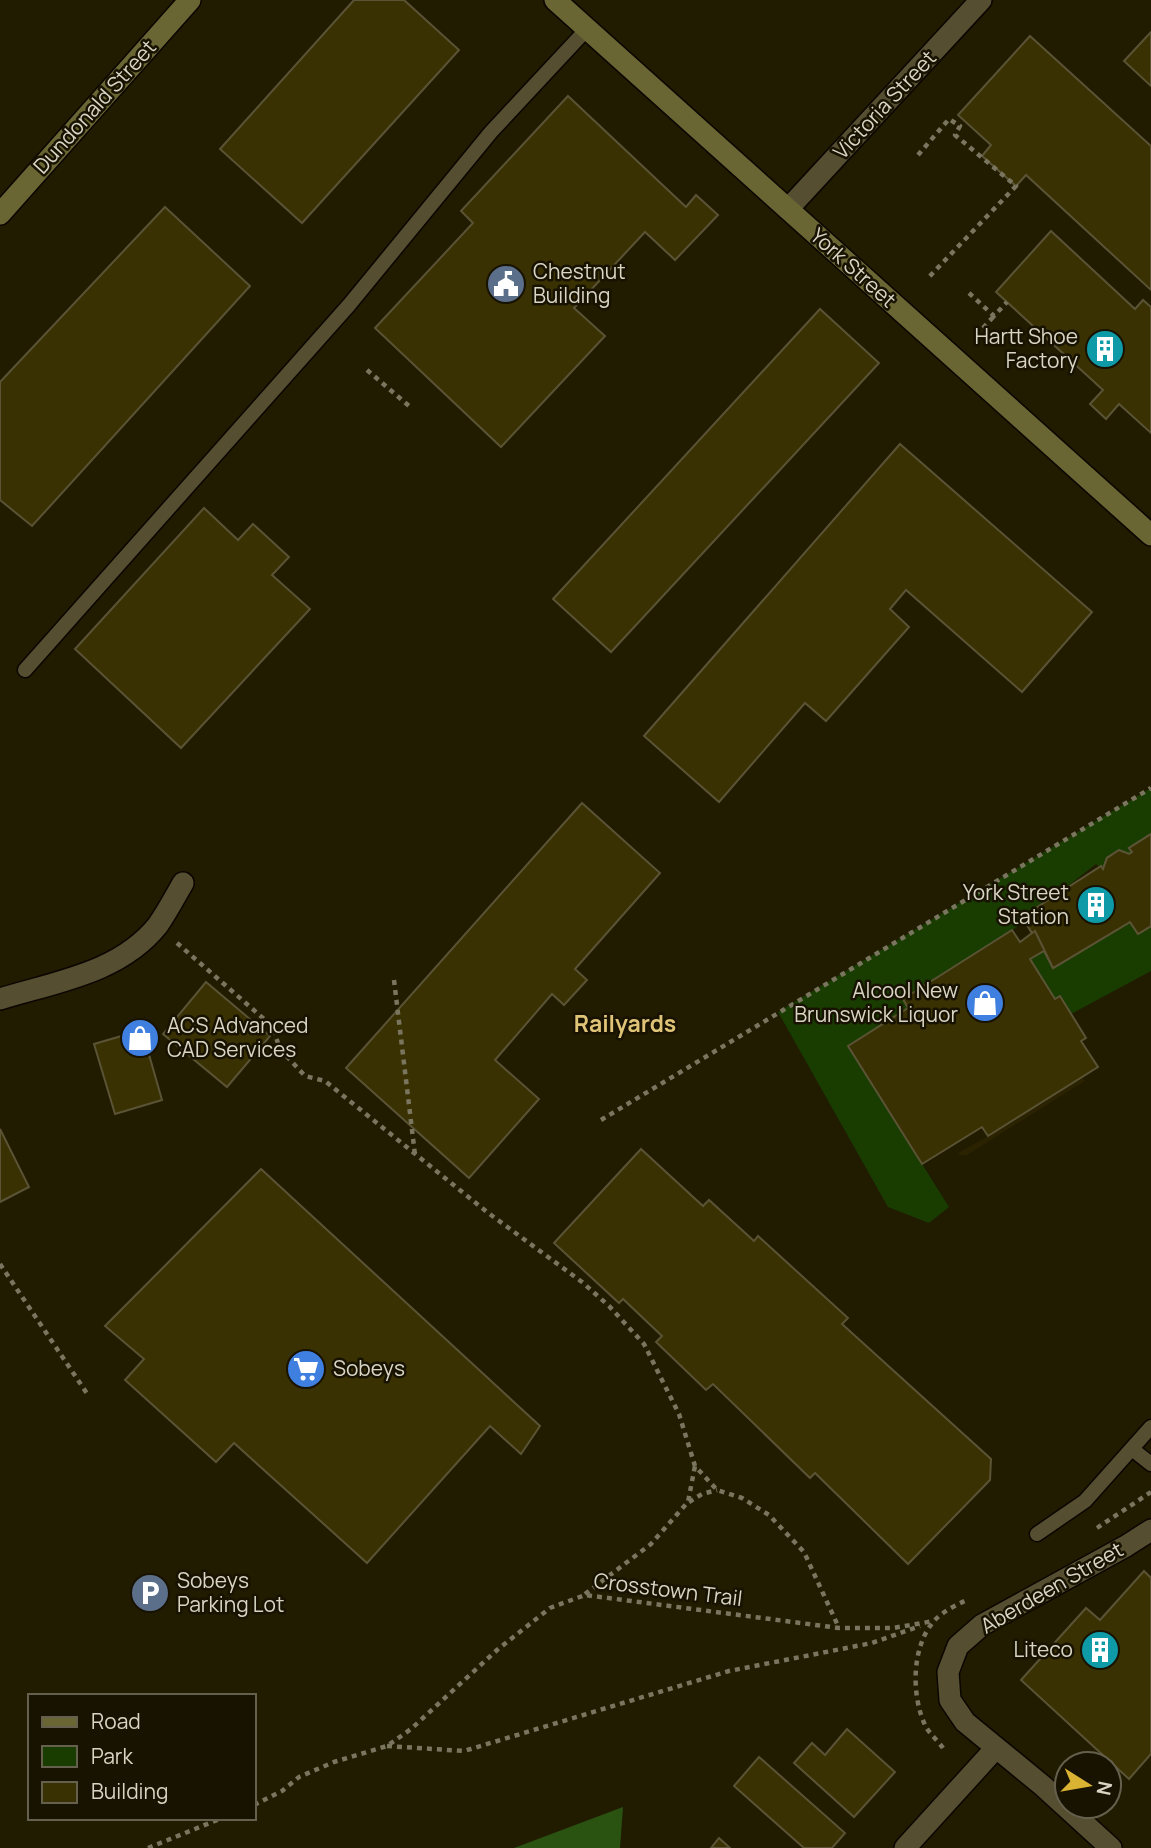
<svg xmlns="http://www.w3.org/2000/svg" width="1151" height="1848" font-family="Manrope,sans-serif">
	<rect width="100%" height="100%" fill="#211b00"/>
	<g fill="#193d00">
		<polygon points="1151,788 1151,834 1133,855 1119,851 1105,872 1096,864 1059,893 1022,917 1025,922 904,999 908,1008 848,1046 949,1207 929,1223 888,1207 778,1012"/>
		<polygon points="1134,919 1151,923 1151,971 1071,1014 1060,996 1055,999 1030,959 1044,951 1053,967"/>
	</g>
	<polygon fill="#2a5211" points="623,1807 620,1848 514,1848"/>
	<polygon fill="#2a2201" points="1076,1068 1085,1081 967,1155 960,1155 958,1153 988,1136 982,1127"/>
	<g fill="#3a3103" stroke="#5a5335" stroke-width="2">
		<polygon points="354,0 404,0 459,50 302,223 220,149"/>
		<polygon points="1151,32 1151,86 1124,61"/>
		<polygon points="1030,36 1151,146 1151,290 1026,175 1016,186 982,156 991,145 958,115"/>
		<polygon points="568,96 686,207 696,195 718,215 675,260 645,232 574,308 605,336 501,447 375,328 473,223 461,211"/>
		<polygon points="165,207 250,286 32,526 0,500 0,382"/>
		<polygon points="1051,231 1135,309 1143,300 1151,307 1151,433 1119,404 1106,419 1090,404 1103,390 996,292"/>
		<polygon points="820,309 879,363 611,652 553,599"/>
		<polygon points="900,444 1092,612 1022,692 906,590 890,609 909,627 826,721 805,703 719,802 644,736"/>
		<polygon points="204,508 238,540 253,524 289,557 272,575 310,609 181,748 75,649"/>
		<polygon points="582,803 660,873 575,969 587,980 564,1005 552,994 495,1060 539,1099 469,1178 346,1068"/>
		<polygon points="1151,834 1151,926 1138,934 1130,922 1053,968 1044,951 1030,959 1055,999 1060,996 1086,1038 1081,1041 1098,1067 988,1136 982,1127 922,1164 848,1046 908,1008 903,999 1012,930 1020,942 1032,933 1022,917 1101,866 1103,869 1107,858 1119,850 1129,854 1132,852 1129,848"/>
		<polygon points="1151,834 1151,926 1138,934 1130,922 1053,968 1035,931 1032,933 1022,917 1101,866 1103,869 1107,858 1119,850 1129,854 1132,852 1129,848"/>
		<polygon points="206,982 270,1036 227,1087 163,1034"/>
		<polygon points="142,1030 162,1100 115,1114 94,1044"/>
		<polygon points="0,1129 29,1187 0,1202"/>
		<polygon points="641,1149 703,1206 709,1200 754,1241 758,1236 848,1318 842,1324 991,1459 990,1480 908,1564 815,1473 810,1478 713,1384 706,1390 656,1342 662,1336 623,1299 619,1303 554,1243"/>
		<polygon points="261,1169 540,1426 521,1454 490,1426 367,1563 234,1443 216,1462 125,1380 144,1359 105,1326"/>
		<polygon points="1144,1571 1151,1578 1151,1754 1129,1779 1021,1680 1086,1608 1100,1620"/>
		<polygon points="847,1729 895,1772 854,1817 794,1763 812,1743 825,1755"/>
		<polygon points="759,1757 845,1833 832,1848 804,1848 734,1786"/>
		<polygon points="719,1838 730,1848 711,1848"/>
	</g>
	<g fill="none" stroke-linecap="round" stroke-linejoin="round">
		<defs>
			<g id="lane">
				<polyline points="25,670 349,305 491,132 587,29"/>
				<polyline points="1132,1449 1151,1464"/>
				<polyline points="1037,1534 1085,1501 1151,1427"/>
			</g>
			<g id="street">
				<polyline points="788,209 981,0"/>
				<path d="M0,999c55,-17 120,-26 158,-74 9,-13 17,-28 25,-42"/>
				<polyline points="905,1848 995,1749"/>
				<polyline points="1111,1848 1043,1786 965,1722 950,1700 948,1672 958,1646 982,1625 1126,1546 1151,1530"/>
			</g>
			<g id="secondary">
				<polyline points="555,0 1151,535"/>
				<polyline points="0,214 190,0"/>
			</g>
		</defs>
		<use href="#lane" stroke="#0b0600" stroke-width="17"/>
		<use href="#street" stroke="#0b0600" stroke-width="24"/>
		<use href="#secondary" stroke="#0b0600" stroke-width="24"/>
		<g stroke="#7a755f" stroke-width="4.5" stroke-dasharray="5 5" stroke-linecap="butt">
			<polyline points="918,155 949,119 960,126 955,135 1016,186 928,278"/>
			<polyline points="969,293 994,316 1007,302"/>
			<polyline points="983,328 994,316"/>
			<polyline points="367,370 409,406"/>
			<polyline points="177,943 272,1026 280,1049 305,1076 325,1081 487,1212 582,1282 609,1306 644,1344 679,1414 695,1466 717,1490 742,1498 769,1515 804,1552 839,1628"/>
			<polyline points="394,980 415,1155"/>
			<polyline points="601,1120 1151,788"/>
			<polyline points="0,1264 88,1395"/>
			<polyline points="689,1502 702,1494 717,1490"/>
			<polyline points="1097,1528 1151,1492"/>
			<polyline points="585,1594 651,1544 688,1502 695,1466"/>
			<polyline points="387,1746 464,1751 729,1671 872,1643 920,1626"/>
			<path d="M943,1748c-5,-7 -13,-14 -17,-21 -15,-30 -15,-80 8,-106 8,-9 22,-16 33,-21"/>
			<polyline points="254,1805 282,1791 299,1777 334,1762 387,1746 411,1729 497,1650 550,1608 585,1595 839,1628 893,1628 934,1621"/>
			<polyline points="148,1848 222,1818"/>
		</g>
		<use href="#lane" stroke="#554e30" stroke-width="14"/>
		<use href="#street" stroke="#554e30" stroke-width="21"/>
		<use href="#secondary" stroke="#6a6634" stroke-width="21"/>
	</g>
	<defs>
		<symbol id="civic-disc" viewBox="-11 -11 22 22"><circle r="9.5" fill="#5c6f8a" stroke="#181200"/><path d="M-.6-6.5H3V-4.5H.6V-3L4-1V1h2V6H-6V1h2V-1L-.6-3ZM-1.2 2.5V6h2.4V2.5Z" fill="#fff"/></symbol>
		<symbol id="building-disc" viewBox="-11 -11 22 22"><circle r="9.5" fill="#0f9aa8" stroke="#181200"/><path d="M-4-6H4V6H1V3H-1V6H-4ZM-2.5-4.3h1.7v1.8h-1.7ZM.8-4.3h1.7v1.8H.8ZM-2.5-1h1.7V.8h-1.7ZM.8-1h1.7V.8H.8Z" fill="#fff"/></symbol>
		<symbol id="shop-disc" viewBox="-11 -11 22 22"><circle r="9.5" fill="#3f7fe0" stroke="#181200"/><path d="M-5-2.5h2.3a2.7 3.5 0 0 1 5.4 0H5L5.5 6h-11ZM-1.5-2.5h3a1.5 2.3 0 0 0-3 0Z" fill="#fff"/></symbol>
		<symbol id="supermarket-disc" viewBox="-11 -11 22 22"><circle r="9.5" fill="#3f7fe0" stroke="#181200"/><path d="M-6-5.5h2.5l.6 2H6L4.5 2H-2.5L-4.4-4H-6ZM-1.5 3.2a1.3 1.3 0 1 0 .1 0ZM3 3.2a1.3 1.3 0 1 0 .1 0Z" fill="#fff"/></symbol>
		<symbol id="parking-disc" viewBox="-11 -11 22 22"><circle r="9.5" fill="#5c6f8a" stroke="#181200"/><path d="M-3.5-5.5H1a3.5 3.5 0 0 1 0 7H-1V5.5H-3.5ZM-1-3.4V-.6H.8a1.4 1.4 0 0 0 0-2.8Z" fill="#fff"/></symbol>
	</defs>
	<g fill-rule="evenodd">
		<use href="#civic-disc" x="484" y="262" width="44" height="44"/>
		<use href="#building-disc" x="1083" y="327" width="44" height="44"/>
		<use href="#building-disc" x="1074" y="883" width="44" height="44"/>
		<use href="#shop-disc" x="963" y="981" width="44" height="44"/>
		<use href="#shop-disc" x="118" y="1016" width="44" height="44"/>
		<use href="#supermarket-disc" x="284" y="1347" width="44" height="44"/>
		<use href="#parking-disc" x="128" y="1571" width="44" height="44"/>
		<use href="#building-disc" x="1078" y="1628" width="44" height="44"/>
	</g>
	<g text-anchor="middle" stroke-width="5" stroke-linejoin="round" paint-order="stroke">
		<g font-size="21" fill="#d8d5c4" stroke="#181200">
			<text transform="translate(885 105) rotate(-47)" y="7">Victoria Street</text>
			<text transform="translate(95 107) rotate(-48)" y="7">Dundonald Street</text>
			<text transform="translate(853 268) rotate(42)" y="7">York Street</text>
			<text transform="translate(1052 1588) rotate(-30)" y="7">Aberdeen Street</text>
			<text transform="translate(668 1590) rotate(7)" y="7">Crosstown Trail</text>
		</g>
		<g font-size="21" fill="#d8d5c4" stroke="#181200" text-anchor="start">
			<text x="533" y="279">Chestnut<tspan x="533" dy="24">Building</tspan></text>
			<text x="1078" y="344" text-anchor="end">Hartt Shoe<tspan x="1078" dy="24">Factory</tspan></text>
			<text x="1069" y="900" text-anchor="end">York Street<tspan x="1069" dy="24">Station</tspan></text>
			<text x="958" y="998" text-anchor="end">Alcool New<tspan x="958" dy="24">Brunswick Liquor</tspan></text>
			<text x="167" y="1033">ACS Advanced<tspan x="167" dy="24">CAD Services</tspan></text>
			<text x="333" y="1376">Sobeys</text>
			<text x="177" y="1588">Sobeys<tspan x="177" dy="24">Parking Lot</tspan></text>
			<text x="1073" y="1657" text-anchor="end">Liteco</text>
		</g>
		<g font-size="23" font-weight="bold" fill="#dfc478" stroke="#181200">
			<text x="625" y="1032">Railyards</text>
		</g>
	</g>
	<rect x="28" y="1694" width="228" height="126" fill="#181200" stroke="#65604e" stroke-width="2"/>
	<rect x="42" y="1717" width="35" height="10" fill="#6a6634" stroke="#65604e" stroke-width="2"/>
	<text x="91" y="1729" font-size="21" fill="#d8d5c4">Road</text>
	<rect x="42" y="1746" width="35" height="21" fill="#193d00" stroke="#65604e" stroke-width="2"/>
	<text x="91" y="1764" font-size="21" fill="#d8d5c4">Park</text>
	<rect x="42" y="1782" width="35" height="21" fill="#3a3103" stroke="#65604e" stroke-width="2"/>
	<text x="91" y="1799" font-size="21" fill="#d8d5c4">Building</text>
	<g transform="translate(1088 1785) rotate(101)"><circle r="33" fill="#181200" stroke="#65604e" stroke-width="2"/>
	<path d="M0-5L12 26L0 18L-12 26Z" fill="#dab333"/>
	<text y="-10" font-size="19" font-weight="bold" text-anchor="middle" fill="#d8d5c4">N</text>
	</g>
</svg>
